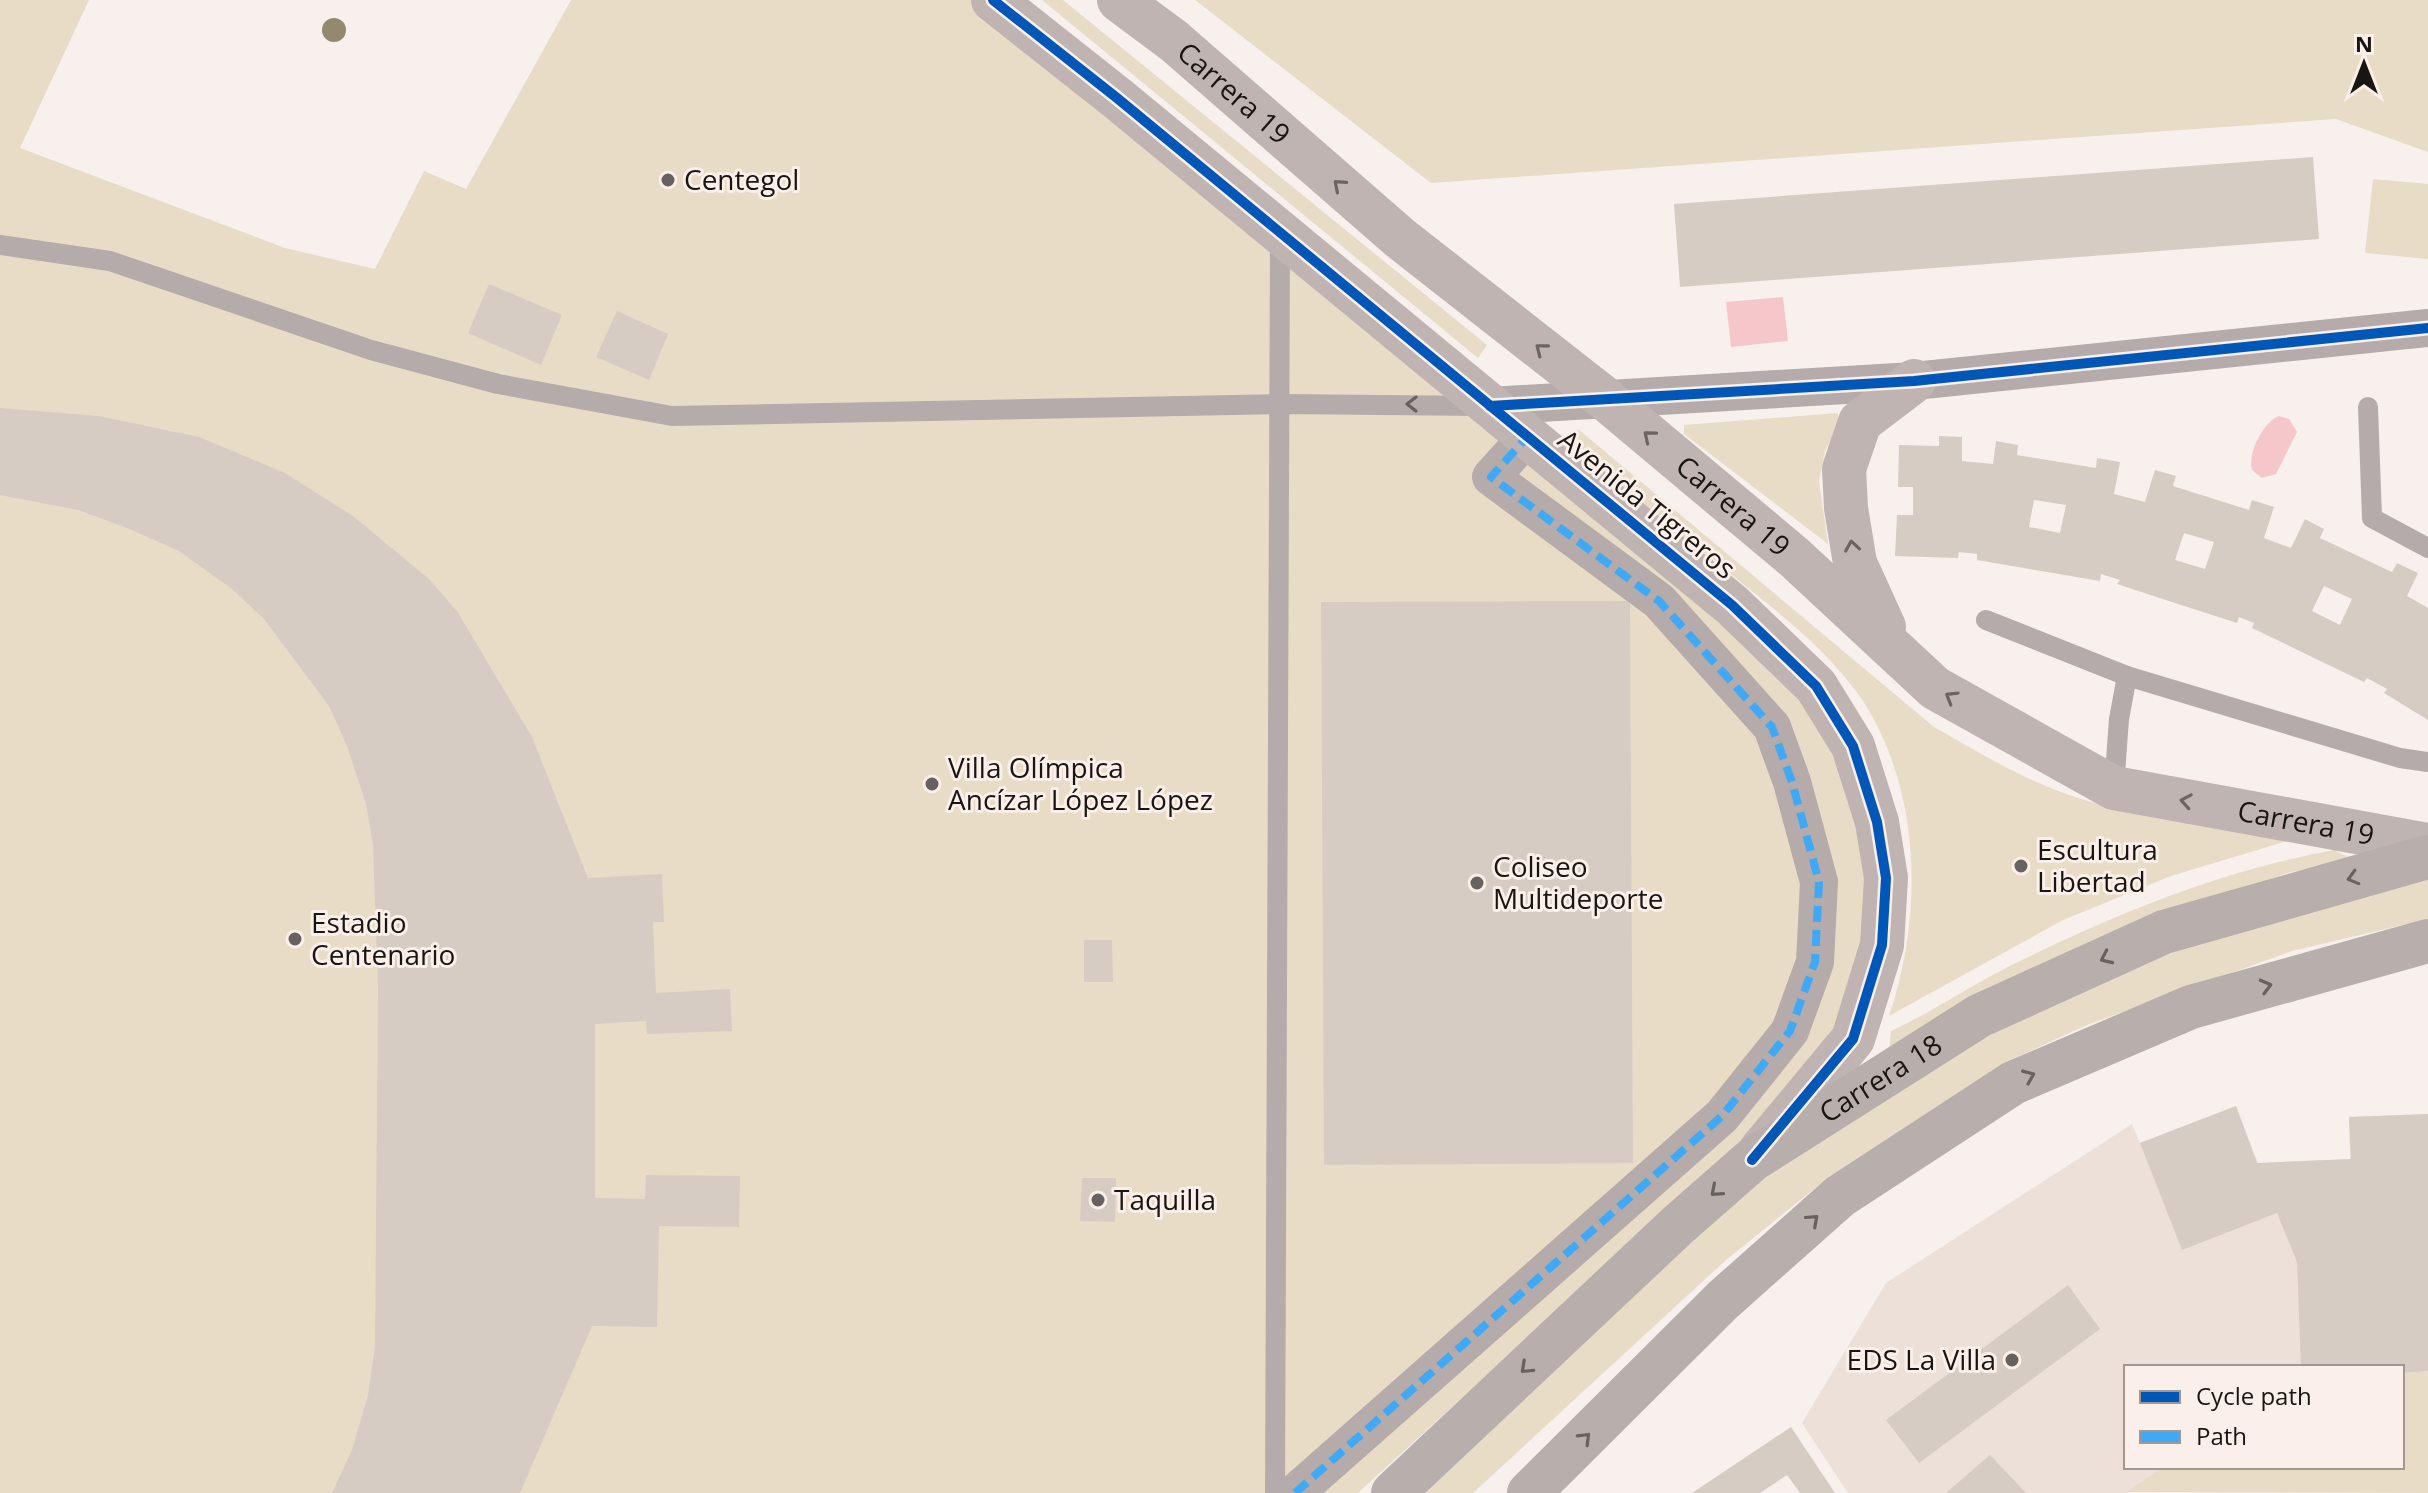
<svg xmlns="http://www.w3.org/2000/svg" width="2428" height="1493" font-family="'Open Sans',sans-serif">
	<rect width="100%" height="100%" fill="#f7f0ed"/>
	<polygon fill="#ece0d9" points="2236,1106 2258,1163 2350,1159 2349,1117 2428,1114 2428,1371 2402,1373 2402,1367 2126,1367 2126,1467 2162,1467 2128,1493 1848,1493 1802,1423 1886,1283 2132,1124 2140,1143"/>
	<g fill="#e8dcc7">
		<polygon points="0,0 89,0 20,148 285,248 375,269 424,171 466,189 571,0 993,0 1773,648 1877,822 1853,1039 1358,1493 0,1493"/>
		<polygon points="1042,0 1063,0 1487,345 1478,358"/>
		<polygon points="1195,0 2428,0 2428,152 2336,119 1431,183"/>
		<polygon points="2373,179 2428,184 2428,259 2365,253"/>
		<polygon points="1837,413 1841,422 1825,451 1819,481 1828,544 1684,434 1684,425"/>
		<path d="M1578,429l356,298c39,22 78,46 119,62 76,30 161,37 241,50l-123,37 -108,44 -174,96c34,-99 33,-223 -26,-315 -34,-51 -88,-91 -135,-129 -54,-43 -107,-86 -161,-129z"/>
		<path d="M2334,850l20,10 -63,12 -120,40 -282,140 2,-21c41,-19 77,-44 117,-64 104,-52 211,-96 326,-117z"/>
		<polygon points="2428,879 2428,919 2292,951 2087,1025 2002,1064 1830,1176 1726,1260 1473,1493 1418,1493 1768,1169 1902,1083 2072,991 2282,911"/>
		<polygon points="2428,1371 2428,1493 2127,1492 2162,1467 2402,1467 2402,1373"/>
	</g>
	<g fill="#f6c7ca">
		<polygon points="1783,297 1788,341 1731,347 1726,302"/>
		<path d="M2279,416l10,3 8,13 -21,42 -14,4 -10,-8c-5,-16 11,-48 27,-54z"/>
	</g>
	<g fill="#d7ccc3" fill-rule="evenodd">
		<polygon points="2313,157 2319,239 1680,287 1674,204"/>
		<polygon points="489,284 562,315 541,365 468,333"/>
		<polygon points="617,311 668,334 649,380 596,357"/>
		<polygon points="0,408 99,416 199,437 285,473 353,516 429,579 457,611 532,737 588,878 662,874 664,922 653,922 656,993 730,989 732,1031 647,1034 646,1021 595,1024 595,1198 645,1199 646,1175 740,1176 739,1227 659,1226 657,1327 592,1326 520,1493 332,1493 352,1450 368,1395 375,1346 378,988 373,845 366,804 347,746 329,706 264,619 232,589 179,551 127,528 78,510 0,495"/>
		<path d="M1939,436l23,1v24l31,3 3,-23 22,4 -1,10 79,13 1,-10 23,4 -6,32 31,8 10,-32 21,6 -3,10 76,24 3,-10 22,7 -10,31 27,10 14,-29 19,10 -4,9 72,34 5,-9 21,10 -11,23 21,12v112l-44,-27 3,-4 -20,-11 -3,4 -112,-54 2,-5 -15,-6 -2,6 -59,-19 -61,-20 3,-4 -19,-6 -1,7 -123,-21v-6l-18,-2 -1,6 -63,-2 2,-41h16v-28h-15l1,-42 40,1zM2034,500l32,5 -6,28 -31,-6zM2184,533l30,9 -9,27 -30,-9zM2324,586l28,13 -12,26 -28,-14z"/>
		<polygon points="1630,601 1633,1163 1324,1165 1321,602"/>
		<polygon points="1084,940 1112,940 1113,982 1084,982"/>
		<polygon points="2236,1106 2257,1163 2351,1159 2349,1117 2428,1114 2428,1371 2402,1373 2402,1367 2301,1367 2297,1262 2277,1213 2182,1250 2140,1143"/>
		<polygon points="1082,1178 1116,1178 1115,1222 1080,1221"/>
		<polygon points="2068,1285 2100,1329 1919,1463 1886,1420"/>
		<polygon points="1791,1427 1835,1493 1800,1493 1787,1475 1760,1493 1692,1493"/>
		<polygon points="1990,1455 2026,1493 1946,1493"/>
	</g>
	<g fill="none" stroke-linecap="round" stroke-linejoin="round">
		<g stroke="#b5abaa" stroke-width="20">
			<polyline points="0,245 110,261 371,350 498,384 672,416 1282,404 1482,406"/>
			<polyline points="2368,407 2372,518 2428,548"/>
			<polyline points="1986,620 2127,676"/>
			<polyline points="2114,788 2119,719 2127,676 2400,758 2428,762"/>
			<polyline points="1275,1493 1280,237"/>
		</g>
		<g stroke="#b5abaa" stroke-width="38">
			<polyline points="1490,406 1914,381 2428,328"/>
			<polyline points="1295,1493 1722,1116 1790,1031 1815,962 1819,882 1792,782 1772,727 1659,601 1491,477 1527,437"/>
		</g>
		<g stroke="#bfb4b2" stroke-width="44">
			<polyline points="993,0 1117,98 1732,605 1816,686 1853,746 1877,822 1886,878 1882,945 1853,1039 1760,1151"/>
			<path id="s1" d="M1119,0l55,41 226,197 203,159 191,160 141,131 179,100 314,57"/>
			<polyline points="1884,627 1855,563 1846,508 1844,469 1860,422 1914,381"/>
		</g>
		<g stroke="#b8aeac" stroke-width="44">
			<path id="s2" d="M1393,1493l285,-268 74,-65 227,-144 185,-84 264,-75"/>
			<polyline points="1529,1493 1723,1300 1840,1196 2013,1083 2191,1007 2428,941"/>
		</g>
		<polyline stroke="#3fa9f5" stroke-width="8" stroke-dasharray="16 8" stroke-linecap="butt" points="1295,1493 1722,1116 1790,1031 1815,962 1819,882 1792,782 1772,727 1659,601 1491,477 1527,437"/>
		<defs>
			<g id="cycleway">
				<polyline points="993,0 1117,98 1732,605 1816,686 1853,746 1877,822 1886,878 1882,945 1853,1039 1752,1160"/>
				<polyline points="1490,406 1914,381 2428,328"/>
			</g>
		</defs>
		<use href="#cycleway" stroke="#fbefe9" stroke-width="15"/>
		<use href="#cycleway" stroke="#0057b8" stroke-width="10"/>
	</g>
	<circle fill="#94886e" cx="334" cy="30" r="12"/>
	<defs><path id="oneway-chevron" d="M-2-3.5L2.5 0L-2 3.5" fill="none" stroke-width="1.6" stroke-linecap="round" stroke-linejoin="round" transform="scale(2)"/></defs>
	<g stroke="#6c6462">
		<use href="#oneway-chevron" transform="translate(1339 185) rotate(-139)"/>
		<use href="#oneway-chevron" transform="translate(1541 349) rotate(-142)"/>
		<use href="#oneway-chevron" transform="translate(1649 436) rotate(-140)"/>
		<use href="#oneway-chevron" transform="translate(1852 546) rotate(-99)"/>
		<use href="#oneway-chevron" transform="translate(1951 697) rotate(-149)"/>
		<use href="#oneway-chevron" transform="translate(2186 801) rotate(-170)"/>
	</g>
	<use stroke="#67605e" href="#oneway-chevron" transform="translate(1412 404) rotate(-179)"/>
	<g stroke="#68625f">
		<use href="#oneway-chevron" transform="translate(2353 878) rotate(164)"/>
		<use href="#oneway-chevron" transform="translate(2106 958) rotate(155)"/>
		<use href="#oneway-chevron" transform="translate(2266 986) rotate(-15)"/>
		<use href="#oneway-chevron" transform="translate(2029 1076) rotate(-23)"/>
		<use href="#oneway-chevron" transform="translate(1716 1191) rotate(139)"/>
		<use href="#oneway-chevron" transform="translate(1813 1220) rotate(-42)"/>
		<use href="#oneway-chevron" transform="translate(1526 1368) rotate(137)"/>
		<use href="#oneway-chevron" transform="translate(1585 1438) rotate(-45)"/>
	</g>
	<g fill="#67625f" stroke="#fbefe9" stroke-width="3">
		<circle cx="668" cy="180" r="8"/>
		<circle cx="932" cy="784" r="8"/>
		<circle cx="2021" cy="866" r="8"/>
		<circle cx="1477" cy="883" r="8"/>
		<circle cx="295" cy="939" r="8"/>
		<circle cx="1098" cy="1200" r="8"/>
		<circle cx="2012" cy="1360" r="8"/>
	</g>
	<g text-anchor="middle" stroke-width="6" stroke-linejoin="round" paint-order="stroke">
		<g font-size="28" fill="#191512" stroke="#fbefe9">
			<text dy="10" stroke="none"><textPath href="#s1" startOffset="148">Carrera 19</textPath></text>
			<text transform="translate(1647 504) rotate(39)" y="10">Avenida Tigreros</text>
			<text dy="10" stroke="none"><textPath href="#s1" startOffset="796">Carrera 19</textPath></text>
			<text dy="10" stroke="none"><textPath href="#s1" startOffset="1468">Carrera 19</textPath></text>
			<text dy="10" stroke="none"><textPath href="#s2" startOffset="642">Carrera 18</textPath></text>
		</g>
		<g font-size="28" fill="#191512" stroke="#fbefe9" text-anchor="start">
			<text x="684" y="190">Centegol</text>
			<text x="948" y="778">Villa Olímpica<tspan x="948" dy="32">Ancízar López López</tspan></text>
			<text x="2037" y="860">Escultura<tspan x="2037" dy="32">Libertad</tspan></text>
			<text x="1493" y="877">Coliseo<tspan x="1493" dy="32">Multideporte</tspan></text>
			<text x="311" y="933">Estadio<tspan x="311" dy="32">Centenario</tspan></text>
			<text x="1114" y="1210">Taquilla</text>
			<text x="1996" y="1370" text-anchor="end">EDS La Villa</text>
		</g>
	</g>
	<rect x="2124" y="1365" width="280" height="104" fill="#fbefe9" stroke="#a19893" stroke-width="2"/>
	<rect x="2140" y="1391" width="40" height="12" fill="#0057b8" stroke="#a19893" stroke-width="2"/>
	<text x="2196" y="1405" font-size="24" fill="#191512">Cycle path</text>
	<rect x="2140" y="1431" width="40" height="12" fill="#3fa9f5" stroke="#a19893" stroke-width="2"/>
	<text x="2196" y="1445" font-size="24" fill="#191512">Path</text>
	<g transform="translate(2364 64)" stroke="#fbefe9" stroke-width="6" paint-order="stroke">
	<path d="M0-6L14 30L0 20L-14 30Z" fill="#191512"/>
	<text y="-12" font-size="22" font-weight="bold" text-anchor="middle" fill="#191512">N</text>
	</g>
</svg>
